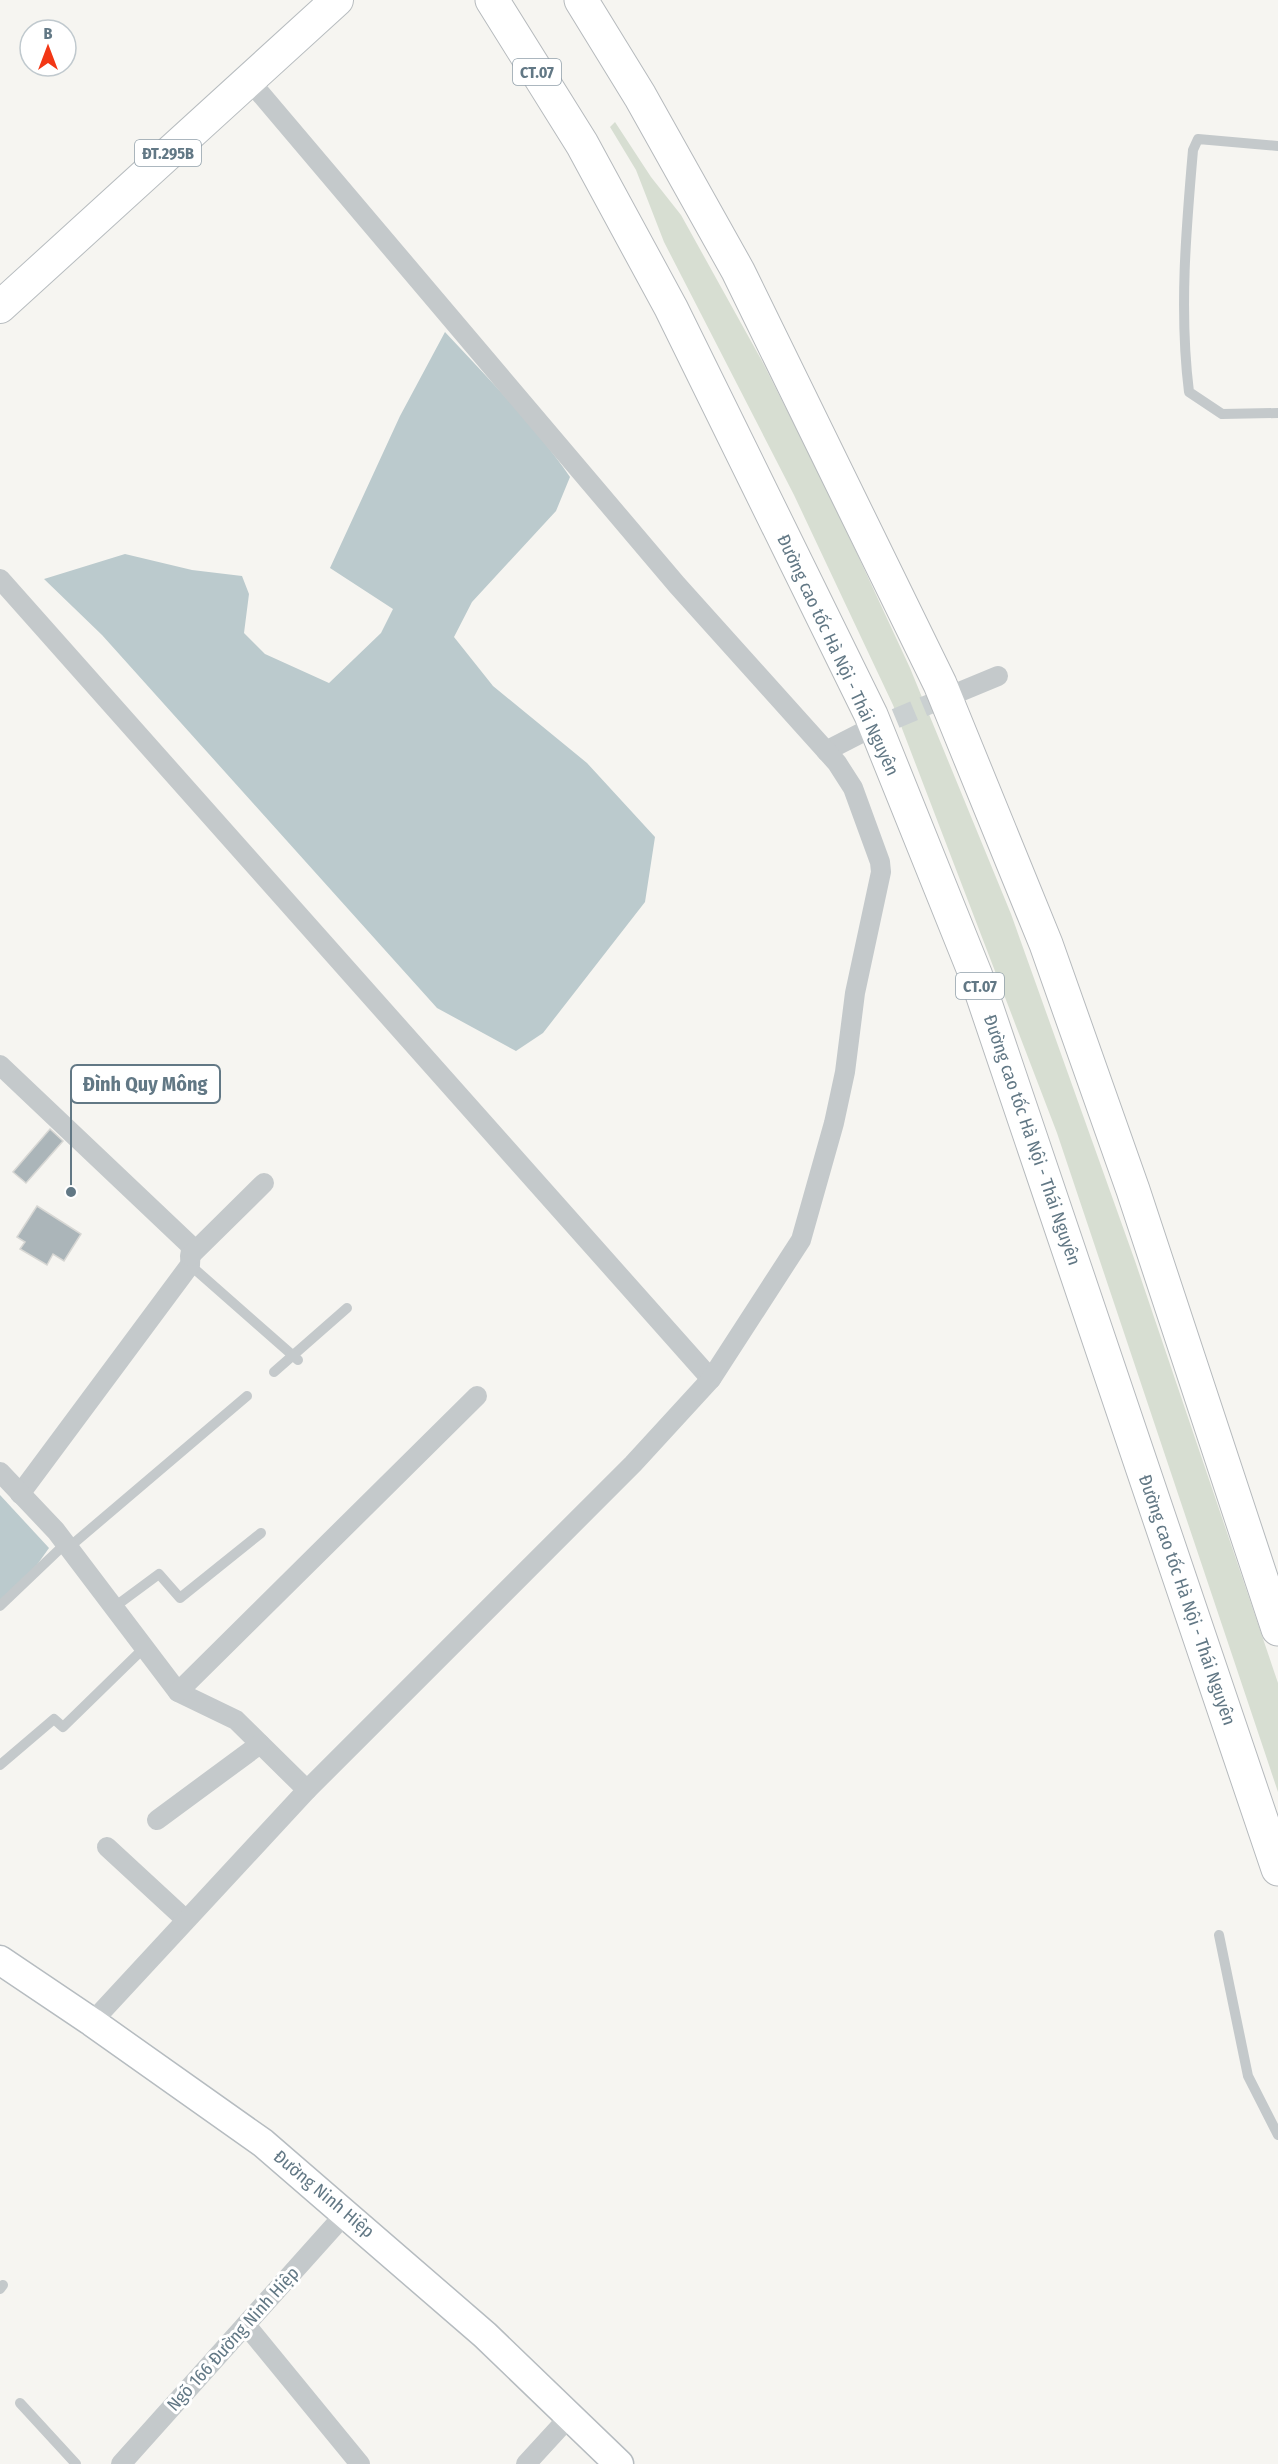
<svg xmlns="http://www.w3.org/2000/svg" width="1278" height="2464" font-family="'Fira Sans Condensed',sans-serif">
	<rect width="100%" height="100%" fill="#f6f5f1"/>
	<polygon fill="#d7ded2" points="615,122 651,177 681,215 762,361 834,504 910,668 1011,914 1135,1261 1278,1683 1278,1792 1057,1133 893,705 794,495 664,242 636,170 610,127"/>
	<g fill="#bbcacd">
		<path d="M445,332c44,47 89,93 125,145l-14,34 -84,91 -18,35 39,49 94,77 68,74 -10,65 -102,131 -27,18 -79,-43 -335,-373 -58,-56 81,-25 67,16 50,6 7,18 -5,39 21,21 64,29 52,-50 12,-24 -63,-41 70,-152z"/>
		<polygon points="0,1495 49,1548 34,1569 0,1604"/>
	</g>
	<g fill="#abb5b9" stroke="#d7d7d4" stroke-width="1.5">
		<polygon points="50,1129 63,1141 26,1183 13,1172"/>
		<polygon points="37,1206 81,1234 64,1261 53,1254 47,1265 20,1249 25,1242 17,1237"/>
	</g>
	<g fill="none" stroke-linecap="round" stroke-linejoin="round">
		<polyline stroke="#cad0d1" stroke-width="20" stroke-dasharray="20 10" stroke-linecap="butt" points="868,730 954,694"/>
		<defs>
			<polyline id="secondary" points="0,1960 92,2022 263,2143 485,2335 619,2464"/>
			<polyline id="primary" points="0,307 337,0"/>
			<g id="motorway">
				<polyline points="492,0 582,144 671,308 871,715 976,976 1278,1869"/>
				<polyline points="581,0 640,96 738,271 940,684 1046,944 1133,1190 1278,1629"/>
			</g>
		</defs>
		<use href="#secondary" stroke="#b6bcc0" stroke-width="31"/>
		<use href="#primary" stroke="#b7bcbf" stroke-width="34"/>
		<use href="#motorway" stroke="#b6babd" stroke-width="35"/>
		<g stroke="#c4c9cb" stroke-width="10">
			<path d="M1278,146l-80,-7 -5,11c-7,80 -14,162 -4,242l33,22 56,-1"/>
			<polyline points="190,1265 298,1360"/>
			<polyline points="274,1372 347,1308"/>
			<polyline points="67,1549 247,1396"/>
			<polyline points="0,1606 64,1545"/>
			<polyline points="113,1608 159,1574 180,1598 261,1533"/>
			<polyline points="0,1765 54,1719 63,1727 144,1648"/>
			<polyline points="1219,1935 1248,2076 1278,2135"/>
			<polyline points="0,2289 3,2285"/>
			<polyline points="20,2403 76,2464"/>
		</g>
		<g stroke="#c4c9cb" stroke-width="20">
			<polyline points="0,579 711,1379"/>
			<polyline points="957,693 998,676"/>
			<polyline points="826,751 865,731"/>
			<polyline points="0,1065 191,1246 190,1265 20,1494"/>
			<polyline points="190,1256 264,1183"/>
			<polyline points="0,1472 56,1531 178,1692 236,1720 307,1790"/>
			<polyline points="178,1692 477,1396"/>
			<polyline points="157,1820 260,1744"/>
			<polyline points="107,1847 185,1919"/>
			<polyline points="92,2022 307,1790 633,1464 711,1379 801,1240 834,1123 845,1072 855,993 881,872 880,862 853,788 837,763 677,585 249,80"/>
			<polyline points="246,2325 360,2464"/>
			<polyline points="121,2464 345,2214"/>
			<polyline points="526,2464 570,2416"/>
		</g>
		<use href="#secondary" stroke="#fff" stroke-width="28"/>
		<use href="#primary" stroke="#fff" stroke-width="32"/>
		<use href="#motorway" stroke="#fff" stroke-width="33"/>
	</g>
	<g text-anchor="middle" stroke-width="6" stroke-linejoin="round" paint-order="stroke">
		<g fill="#fff" stroke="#91a0aa" stroke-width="1.5">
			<rect x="513" y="59" width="48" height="26" rx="4.5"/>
			<rect x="135" y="140" width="66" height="26" rx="4.5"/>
			<rect x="956" y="973" width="48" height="26" rx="4.5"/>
		</g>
		<g font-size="16" font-weight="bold" fill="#627885">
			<text x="537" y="78">CT.07</text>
			<text x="168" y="159">ĐT.295B</text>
			<text x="980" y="992">CT.07</text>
		</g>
		<g font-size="18" fill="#627885" stroke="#fff">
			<text transform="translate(838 655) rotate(65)" y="6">Đường cao tốc Hà Nội - Thái Nguyên</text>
			<text transform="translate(1032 1140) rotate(71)" y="6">Đường cao tốc Hà Nội - Thái Nguyên</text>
			<text transform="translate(1187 1600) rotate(71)" y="6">Đường cao tốc Hà Nội - Thái Nguyên</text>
			<text transform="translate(324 2194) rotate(40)" y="6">Đường Ninh Hiệp</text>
			<text transform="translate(233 2339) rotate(-48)" y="6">Ngõ 166 Đường Ninh Hiệp</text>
		</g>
	</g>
	<path fill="none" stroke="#627885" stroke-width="2" d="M71 1192L71 1084"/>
	<circle fill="#627885" stroke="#fff" stroke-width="2" cx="71" cy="1192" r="6"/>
	<rect fill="#fff" stroke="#627885" stroke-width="2" x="71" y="1065" width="149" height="38" rx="6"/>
	<g font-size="20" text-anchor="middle" font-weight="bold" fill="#627885">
		<text x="145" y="1091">Đình Quy Mông</text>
	</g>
	<g transform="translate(48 48)"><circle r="28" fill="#ffffff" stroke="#c0c9ce" stroke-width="1.5"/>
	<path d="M0-4.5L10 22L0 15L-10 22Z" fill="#f23715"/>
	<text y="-9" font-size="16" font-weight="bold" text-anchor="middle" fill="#627885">B</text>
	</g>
</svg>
